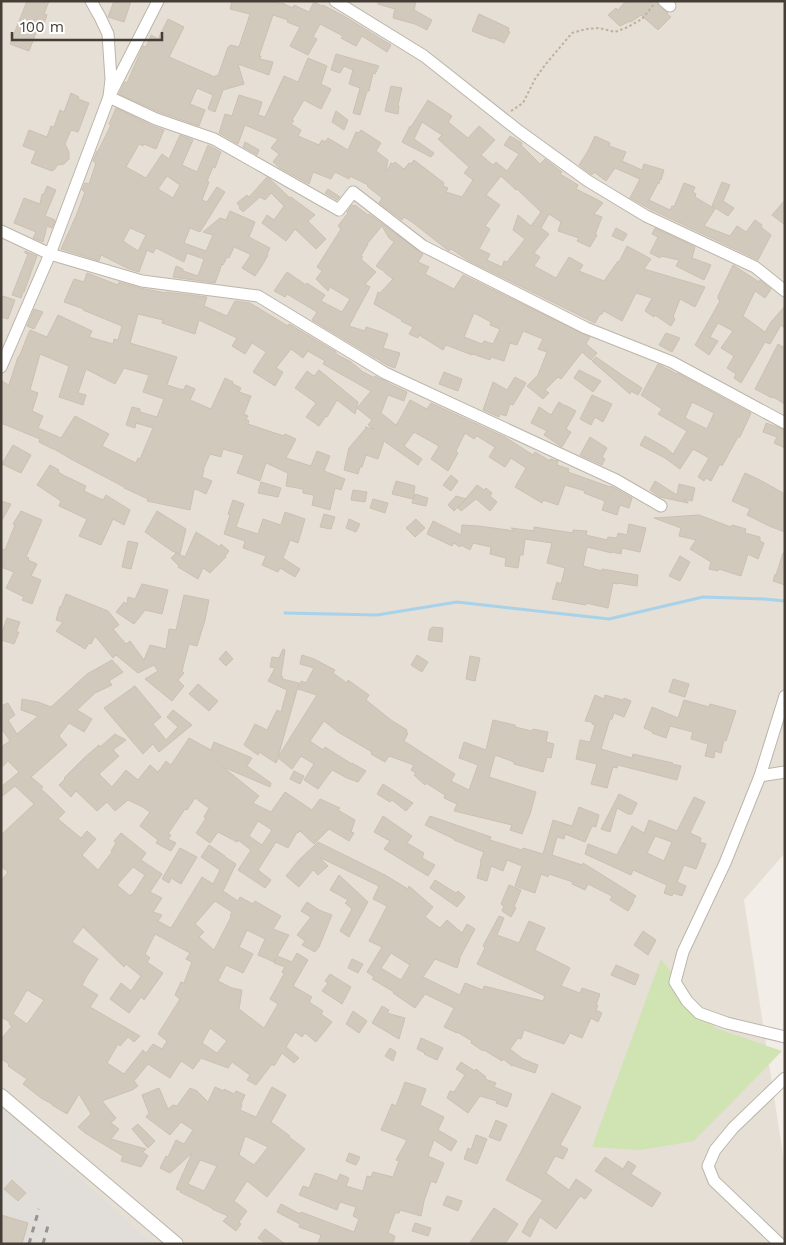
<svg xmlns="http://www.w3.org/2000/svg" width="786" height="1245" font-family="'Work Sans',sans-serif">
	<rect width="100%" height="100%" fill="#f2eee7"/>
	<polygon fill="#e5dfd5" points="1,1 785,1 785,853 744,900 785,1168 785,1244 1,1244"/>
	<polygon fill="#e1ddd8" points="1,1106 152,1244 1,1244"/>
	<polygon fill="#d0e3b3" points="661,959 715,1028 782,1051 694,1141 641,1150 592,1147"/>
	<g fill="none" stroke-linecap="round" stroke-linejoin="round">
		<polyline stroke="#a8d2ea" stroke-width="3" points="285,613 377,615 457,602 609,619 703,597 764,599 785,601"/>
	</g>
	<g fill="#d2c9bd" stroke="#ccc0b1" fill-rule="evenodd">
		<polygon points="27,1 49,1 44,14 47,15 43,26 39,25 29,51 10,44"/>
		<polygon points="114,1 131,1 124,22 108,17"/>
		<polygon points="232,1 273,1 281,4 282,3 293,8 294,5 309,12 314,2 322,6 323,5 344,16 391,45 387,52 362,36 356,46 341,38 343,36 320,24 313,37 317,39 308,55 290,46 300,27 287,22 288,20 273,15 259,56 261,56 260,59 273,62 269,75 238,64 244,84 223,90 215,112 208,109 213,95 197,88 190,104 205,110 199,126 159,112 119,94 125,82 127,83 143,46 146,47 151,35 158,39 168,19 184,27 169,57 215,77 216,75 218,76 228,47 229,47 230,45 239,47 250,14 230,9"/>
		<polygon points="378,1 416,1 414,10 432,20 427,30 415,24 393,18 395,9 378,4"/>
		<polygon points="626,1 657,1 659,6 668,13 667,14 671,17 658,30 641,15 631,22 630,21 620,26 608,15 616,8 618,10"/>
		<polygon points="479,14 509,28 508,31 510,32 504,43 493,38 492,39 472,31"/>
		<polygon points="336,54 379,66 375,74 373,73 369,91 367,91 360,115 353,113 360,88 349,84 353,70 344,66 340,73 331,70"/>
		<path d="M308,58l19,8 -6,18 10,5 -10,20 -17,-9 -12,20 2,1 -3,3 10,6 -3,6 21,9 3,-5 3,2 3,-4 20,12 8,-18 3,1 2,-3 20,13 -5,8 12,9 -2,11h1l4,-8 2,1 2,-2 9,7 5,-6 2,1 3,-4 30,23 -1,3 5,2 -2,4 16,5 11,-17 -9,-7 5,-6 -31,-28 4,-4 -20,-13 -8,17 20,14 -3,4 -29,-15 8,-16 1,1 17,-27 24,16 -4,6 20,16 11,-12 16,14 -14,15 12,10 3,-3 11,9 12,-17 -15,-9 6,-9 12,7 -1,2 19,19 5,-5 17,13 -2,2 18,11 -2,4 22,11 5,3 -9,11 8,3 -7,18h2l-7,12 -13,-6 2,-3 -21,-7 3,-9 -12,-8 -8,14 8,6 -15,19 6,4 -6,9 22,12 13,-21 14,8 -4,6 25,10 14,-20 1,1 8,-16 24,13 -7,10 61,18 -10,20 -15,-8 -7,18 2,2 -4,7 -16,-11 -1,2 -9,-6 7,-13 -16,-5 -14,28 -18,-10 -3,4 -1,-1 -5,9 -126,-62 -18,-12 -2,2 -37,-29 -8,-5 -2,3 -23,-17 3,-5 -15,-12 1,-1 -18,-9 -1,3 -14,-7 -4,7 -18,-7 -4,12 -29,-16 -7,-6 6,-8 -8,-6 7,-9 -33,-14 -7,19 -19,-11 6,-19 7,2 7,-21 23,7 -4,13 7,2 19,-41 14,6zM501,176l15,14 1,-1 24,23 -10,14 -13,-11 -5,15 12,9 -18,23 -3,-1 -2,6 -15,-7 3,-6 -11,-5 11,-20 -5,-3 15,-21 -14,-10z"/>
		<polygon points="391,86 402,88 398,105 399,106 398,114 385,111"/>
		<polygon points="71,93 79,97 78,99 89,103 78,132 71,130 65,144 69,152 69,159 64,164 57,165 55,169 52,171 31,163 36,151 23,146 29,130 47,137 51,126 54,127 60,110 64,112"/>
		<path d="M116,108l37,18 11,4 -8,19 -12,-5 -1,2 -4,-2 -13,23 20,11 16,-24 7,5 11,-24 13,5 -11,25 15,7 11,-27 13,7 -6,16 -2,-1 -6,14 2,1 -7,18 5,2 10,-15 8,5 -25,40 -10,-4 -6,15 22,8 7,-16 -10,-3 17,-14 6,2 4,-9 25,11 -6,15 21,11 -3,6 1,1 -5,9 -8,12 -13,-8 8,-12v-2l-16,-7 -5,11 -2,-1 -4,8 -1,-1 -7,19 -42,-6 3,-11 7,3v2l15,5 6,-17 -17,-6 -3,9 -28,-14 -3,5 -6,-3 -8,22 -10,-3 -28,-14 -2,6 -38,-12 15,-33 9,-24 -3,-2 3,-7 4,1 7,-21 -3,-2 4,-10h1l13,-26 -2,-1zM167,176l13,9 -7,13 -15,-9zM130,228l16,7 -8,16 -15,-10z"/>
		<polygon points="336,111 348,120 344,130 332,122"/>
		<polygon points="595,136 610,143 609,146 626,152 622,161 642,170 644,164 664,170 661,180 660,179 659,184 658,183 649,200 670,210 672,206 674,207 684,183 695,187 693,192 696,194 695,197 715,209 704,226 730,236 737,226 746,232 755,220 762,225 761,227 771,235 758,260 650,209 630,198 640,179 615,168 606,181 594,172 592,175 579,165 588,151"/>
		<polygon points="245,142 259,150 257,155 243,147"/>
		<polygon points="267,177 271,180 290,198 291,197 315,215 308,221 326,239 316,249 295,229 286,241 262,223 267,215 274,220 284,206 271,193 265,200 260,197 243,212 239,208 240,207 237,203 247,195 249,197"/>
		<polygon points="722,182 730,185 723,201 734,208 728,216 712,206"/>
		<polygon points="47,186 56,190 45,216 55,220 52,228 47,226 43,242 33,238 36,232 14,223 24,198 40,204 42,194 44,194"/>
		<polygon points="328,189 340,197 337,200 325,193"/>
		<polygon points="785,200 785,225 772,215"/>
		<path d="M352,205l2,1 1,-1 13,10 1,-1 54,40 -5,8 11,5 -4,7 29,15 9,-14 127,62 -4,7 11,9 -6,7 -9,-8 -21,27 -3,-2 -13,13 4,3 -6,6 -16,-13 11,-11 9,-23 -9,-3 5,-10 -20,-8 -6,14 -7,-2 -6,18 -13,-4 -1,3 -17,-6 -1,1 -26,-10 -3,5 -24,-15 -1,3 -9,-4 4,-7 -12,-6 1,-1 -28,-16 4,-12 2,1 13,-14 -8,-6v-1l-9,-6 18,-24 -5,-4 -7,-12 -15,18h1l-7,12 2,1 -2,2 15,13 -11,12 5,3 -21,39 16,5 1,-4 22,7 -5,14 17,5 -5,15 -8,-3 -7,-4v-1l-5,-2 -63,-38 5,-8 -30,-18 -2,3 -11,-6 13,-19 19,13 1,-2 18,12 -4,6 21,11 8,-13 -20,-12 -2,4 -12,-12 6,-8 -5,-4 24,-38 -3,-3 10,-13 -1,-1zM474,313l17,9 -1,3 10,4 -7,15 -9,-3 -2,3 -18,-7z"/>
		<polygon points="616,228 627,234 623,241 612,236"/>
		<polygon points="655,228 695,247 692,258 711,265 704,280 676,266 679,260 661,256 660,258 650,253 658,237 652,234"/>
		<polygon points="25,251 37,256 24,292 23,292 21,298 12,295 28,254 25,253"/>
		<polygon points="733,265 759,282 760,280 771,289 765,298 755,291 743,316 765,332 771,322 785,306 785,328 781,325 770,344 765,342 741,383 734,378 736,374 727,368 734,356 721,348 733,331 718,323 710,337 718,341 709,355 695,345 720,301 718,299 718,296"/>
		<path d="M87,273l31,12 1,-3 21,6 26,5v-1l41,5 -3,9 23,10 8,-15 15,2 38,23 1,-2 47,28v2l15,8 12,10 12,6v-2l19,10 13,6 -3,9 -16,-6 -7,18 15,12 5,-8 9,-17 17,9 4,-6 74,34 28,18 2,-3 15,9v-2l8,2 -1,4 12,4 -1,3 42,15 1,-1 2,1 19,11 -3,10 -9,-3 -3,10 -15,-5 3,-9 -21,-8 1,-2 -20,-6 -7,20 -15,-5 -1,3 -27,-16 11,-19 -15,-10 -6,9 -16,-10 6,-10 -18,-11 -3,3 -9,-6 -9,18 2,2 -10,18 -17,-12 8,-13 -25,-14 -10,14 18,13 -4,6 -34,-24 -6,18 -12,-4 -4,12h-2l-2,7 -14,-4 5,-22 17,-20 -1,-1 9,2 -6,-4 4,-5 -15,-12 14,-17 -48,-27 2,-3 -17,-10 -5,7 -12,-9 -15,19 7,4 -8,14 -22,-14 13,-20 -14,-9 -7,11 -13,-8 5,-8 -38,-18 -4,14 -33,-11 1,-3 -25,-6 -8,29 47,14 -10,28 16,5 3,-5 9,4 -5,11 21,9 14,-31 8,4v2l8,4 -2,4 12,4 -7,18 4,2 -2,3 3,2 -1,3 36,12 1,-2 11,5 -10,19 25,8 6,-15 13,5 -6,15 21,8 -4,11 -6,-2 -5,22 -18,-5 2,-10 -11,-2v-4l-17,-3 2,-13 -22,-10 -6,18 -23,-8 7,-18 -21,-6 -2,8 -11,-3 -7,16h1l-2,7 10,4 -6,13 -10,-5 -2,1 -4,20 -43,-9 1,-2 -24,-11v-1l-53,-28 -17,-10h-1l-14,-7 1,-3 -39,-16v-42l8,4 9,-28h1l11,-27 17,7 11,-22 34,16 -3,6 24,7 1,-5 4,1 4,-14 -39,-16 1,-1 -20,-7 10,-23 10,3zM40,354l29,12 -10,31 24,8 3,-10 -8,-2 8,-24 29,15 9,-16 25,7 -6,17 21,7 -7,18 -17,-5v-3l-8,-2 -6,18 9,3 1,-5 17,5 -13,31 -2,-1 -2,5 -34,-17 7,-12 -34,-18 -14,22 -23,-10 5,-12 -11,-5 6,-18 -8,-3z"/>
		<polygon points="3,296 15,300 8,319 1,317 1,302"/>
		<polygon points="34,309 43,312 34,329 27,326"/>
		<polygon points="666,333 680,338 672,352 659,345"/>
		<polygon points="778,344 785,348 785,404 773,397 772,398 755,389"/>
		<polygon points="596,357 625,377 642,388 638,395 631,391 630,394 592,361"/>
		<path d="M658,364l19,10v-1l74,40 -11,24h-2l-16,29 -2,-2 -9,17 -5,-3 -2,3 -6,-4 11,-19 -16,-9 -13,20 -15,-11 -25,-13 5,-9 21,12 7,6 14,-23 -29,-17 4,-5 -21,-14zM692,402l22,11 -7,16 -22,-11z"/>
		<polygon points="319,370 358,402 355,414 337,400 327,417 326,416 319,426 306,417 316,403 295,388 307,371 314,376"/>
		<polygon points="579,370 601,381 593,392 574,378"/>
		<polygon points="444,372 462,379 458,391 439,384"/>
		<polygon points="515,377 526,383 513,405 510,404 506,416 500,414 499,417 483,410 493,382 507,390"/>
		<polygon points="592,395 612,404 603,422 595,417 591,425 580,419"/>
		<polygon points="559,402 565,406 565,405 576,411 566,429 571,432 562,447 544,435 547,431 531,423 539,407 551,415"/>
		<polygon points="766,423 785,430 785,448 774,443 777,437 763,432"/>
		<polygon points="590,437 607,448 602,457 605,459 602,465 580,455"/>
		<polygon points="13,445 31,455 21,473 2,464"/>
		<polygon points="50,465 59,470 58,472 65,476 86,486 84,491 103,500 106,495 130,510 124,525 113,519 101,545 79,536 87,519 59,506 61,501 37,485"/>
		<polygon points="745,473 760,480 785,494 785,532 769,526 747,515 750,509 732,501"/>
		<polygon points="451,475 458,481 451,491 443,485"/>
		<polygon points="396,481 415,486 413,499 392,494"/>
		<polygon points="655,481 677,495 679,484 695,488 692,501 683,499 688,502 688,503 660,497 650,490"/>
		<polygon points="261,482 281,488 278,497 258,493"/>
		<polygon points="477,485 484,490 486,488 492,493 490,496 497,502 490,511 476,499 461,511 458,508"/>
		<polygon points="353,490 367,492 365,502 351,500"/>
		<polygon points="415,494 428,498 426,506 412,503"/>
		<polygon points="456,496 466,499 454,511 448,505"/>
		<polygon points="373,499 388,503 385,513 370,508"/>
		<polygon points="233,500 244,504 236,527 258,534 263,519 281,525 285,512 305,519 298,543 290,540 283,558 300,569 295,577 280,568 278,572 262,565 266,556 243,548 245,541 224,534 230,515 228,514"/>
		<polygon points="1,501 11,504 1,522"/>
		<polygon points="21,511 42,520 26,557 29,558 28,560 37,564 31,576 41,580 32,604 22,600 24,597 6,588 14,572 1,567 1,549 5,550 15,525 13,524"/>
		<polygon points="157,511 186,529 180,554 172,551 145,532"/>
		<polygon points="324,514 335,517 331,529 320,527"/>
		<polygon points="699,515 731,527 732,525 746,529 745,533 760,537 760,541 764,543 758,559 748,554 741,576 719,569 718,571 709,569 711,562 690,549 696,540 679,536 681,528 654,518"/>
		<polygon points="349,519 360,524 356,532 346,528"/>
		<polygon points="416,519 425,528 415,537 406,528"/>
		<polygon points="433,521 461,535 462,525 479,526 515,531 511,528 534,531 534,527 573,533 573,530 587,531 586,535 607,540 608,537 617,538 618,533 627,535 629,524 646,528 640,552 622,548 621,554 612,552 612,553 587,547 583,566 602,571 602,569 638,575 637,586 618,583 618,584 613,583 608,608 586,603 586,605 552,599 557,582 561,584 565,568 547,563 552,543 525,539 523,555 520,555 518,568 505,566 506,558 490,554 491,547 473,543 470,550 461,545 460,547 454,543 452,546 427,534"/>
		<polygon points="196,532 220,547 221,544 229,551 225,556 226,557 210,573 203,568 198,579 178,567 179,566 171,558 176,553 185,557"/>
		<polygon points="128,541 138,543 131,569 122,567"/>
		<polygon points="783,553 785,553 785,585 773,581 775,574 776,575"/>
		<polygon points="680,556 690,562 680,581 669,576"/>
		<polygon points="142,584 168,590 162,614 145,610 134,624 116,612 124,602 127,604 128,597 135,599"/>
		<polygon points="66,594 108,611 119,625 113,629 126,644 130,641 144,660 150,645 166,649 169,629 176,630 184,595 209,600 205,620 197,646 189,644 182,671 184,673 178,680 184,686 172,701 145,679 158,671 154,665 138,673 116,655 113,658 95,636 91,644 89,643 85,649 56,631 63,622 56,620 60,606 61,607"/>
		<polygon points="7,618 20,622 16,632 19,632 14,644 1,640 1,635"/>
		<polygon points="432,627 443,628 442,642 428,640 430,629 431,629"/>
		<polygon points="283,649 285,650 281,676 283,677 282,679 299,683 278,757 317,695 298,689 301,681 306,683 314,668 300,664 302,655 314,659 335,670 333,673 347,683 348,680 369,695 366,700 391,720 407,730 406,732 408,733 404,741 455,774 451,781 469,790 478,765 459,758 464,742 486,750 493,720 515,725 515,727 532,731 533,729 548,732 546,742 554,744 551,758 547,757 543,772 514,764 514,762 495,755 489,777 536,792 530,814 522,834 510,830 512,825 454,811 457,804 444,798 445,795 426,783 425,785 414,775 416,773 411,770 414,765 389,756 385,762 371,754 372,752 338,732 324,721 310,741 323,750 325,747 352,764 352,763 366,771 358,782 347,778 332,770 318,789 304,780 314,764 301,756 292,769 278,758 276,763 259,752 258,755 244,745 255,724 267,730 277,710 281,712 287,690 268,681 275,668 270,667 272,657 279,658"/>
		<polygon points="226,651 233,659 226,666 219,659"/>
		<polygon points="417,655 428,662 422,672 411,665"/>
		<polygon points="470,656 480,658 475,681 466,679"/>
		<path d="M112,660l11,12 -14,9 3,4 -17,8 -18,17 15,9 -8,13 -15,-9 -10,13 8,9 -36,32 12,10 -2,2 11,10 13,13 -7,7 23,19 6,-7 9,8 -14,16 16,15 14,-18 -1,-1 5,-8 -2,-2 7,-8 25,20 -5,7 21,14 -12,18 12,6 -9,14 9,3 -4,6 13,7 31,-51 11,7 7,-14 -19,-13 8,-12 16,11v1l11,7 -13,27 15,10 2,-4 13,7 2,-3 26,15 -8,13 16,6 -12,21 15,6 5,-9 11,7 -15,26 19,11 -3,5 14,9 -2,3 11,8 -16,20 -11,-9 -3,4 -7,-5 -9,15 13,11 -5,5 -12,-10 -8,13 -2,-2 -16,21 -9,-5 3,-5 -18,-13 -4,6 -27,-10 -8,11 -12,-8 -11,17 -22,-14 -14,17 4,5 -6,4 -30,11 14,17 -5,5 8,6 -8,10 35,10 -3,3 5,4 -7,11 -20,-6 2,-5 -38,-23 -7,-6 13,-13 -12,-20 -12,20 -15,-9v-1l-11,-6 -18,-14 4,-5 -19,-13 1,-2 -8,-5v-20l11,-13 -3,-2 1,-2 -9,-5v-136l7,-9 -7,-6v-31l33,-31 -19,-18 -14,11v-10l18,-15 -11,-11 -7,7v-21l9,-6 -9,-13v-22l7,-3 7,12 -7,5 9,14 21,-18 -17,-6 1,-11 16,3 13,5 36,-33zM133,867l12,8 -13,20 -1,-1 -1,2 -13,-11zM215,901l17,11 -2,4 1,1 -17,33 -15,-13 5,-5 -9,-8zM83,927l41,40 2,-3 15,12 -10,15 -10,-8 -11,16 19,14 12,-16 3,3 19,-27 -16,-11 3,-4 -5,-4 10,-20 35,19 -4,6 6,3 -8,21 -3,-1 -6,13 5,4 -22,35 9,7 -5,8 -9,-5 -7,9 -3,-3 -19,24 -17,-11 11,-19 2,2 8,-9 6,5 6,-6 -50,-29 8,-12 -16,-10 6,-11 10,-15 -26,-17zM247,930l18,9 -7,16 16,7 2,-4 -2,5 11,4 -3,5 2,2 -14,25 8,5 -14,24 -25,-19 3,-19 -10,-2 -14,-7 8,-16 17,8 10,-19 -14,-7zM27,990l17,10 -17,24 -14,-10zM210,1028l17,13 -10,12 -15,-10z"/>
		<polygon points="673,679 689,684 685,697 669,692"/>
		<polygon points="198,684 218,701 209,711 189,694"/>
		<polygon points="135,686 161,717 153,724 166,740 178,727 167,717 173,710 192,725 159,752 153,744 143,754 104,708"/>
		<polygon points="595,695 604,699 605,695 623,700 624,698 631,701 624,717 614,713 612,719 610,719 601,749 632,758 633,754 673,763 672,764 681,766 677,780 618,765 617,768 613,767 607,788 591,784 597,764 576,759 580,740 590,742 595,725 592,724 592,722 585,721"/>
		<polygon points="684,700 709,707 710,704 736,711 726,741 724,740 721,753 715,751 714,758 705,756 708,744 691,739 693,732 670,726 666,738 652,733 653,732 644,728 652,707 678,718"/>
		<path d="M115,734l11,6 -13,10 6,6 -20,18 13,13 14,-17 12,10 12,-15 8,7 8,-11 5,4 18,-27 22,12 3,-8 38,16 -5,8 24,17 -1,4 -47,-20 36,29 -6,7 18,9 14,-20 27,18 8,-11 20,9 -2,2 17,10 -4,12 3,1 -5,8 -20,-12 -15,15 -14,-13 -2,2 -1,-1 -9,16 -12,-6 -18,28 13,10 -6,8 -27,-18 13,-20 -13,-10 -1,2 -19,-10 -8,11 -14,-10 10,-15 -2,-1 5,-9 -14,-10 -8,12 -2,-1 -17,25 3,1 -3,4 8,4 -5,8 -15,-8 2,-3 -18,-14 10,-14 -9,-6 -13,-6 -13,11 -8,-9 -10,9 -21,-20 -5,6 -12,-12 6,-6 -1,-1 20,-20 15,-13 1,2zM258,821l14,9 -10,15 -13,-9z"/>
		<polygon points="294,771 304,776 300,784 290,779"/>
		<polygon points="383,784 413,803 406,811 392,800 390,802 377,794"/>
		<polygon points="619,794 637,803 632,814 628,814 617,808 610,832 601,829"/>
		<path d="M694,797l11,5 -15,31 11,5 -1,4 6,2 -10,25 -12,-4 -7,17 9,4 -4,10 -9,-3 -1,3 -8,-3 3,-8 -34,-15 -2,5 -46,-21 3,-10 29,11 15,-29 12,7 5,-13 28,11zM655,836l17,6 -8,19 -17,-8z"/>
		<polygon points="579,807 599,815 596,827 592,826 585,842 565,834 564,839 557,837 552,855 582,865 583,863 636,896 633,900 634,901 628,911 610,900 612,896 588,884 585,890 572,884 573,882 549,874 548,877 541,874 535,893 515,886 522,866 507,860 503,871 491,866 487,881 477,878 481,863 480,862 484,852 454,840 454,839 425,825 430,816 491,837 490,840 522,850 523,848 543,854 553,820 572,826"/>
		<polygon points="383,816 412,836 407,843 424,853 422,858 435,865 428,876 384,849 390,841 374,832"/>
		<path d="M318,842l67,33 23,14 1,-3 24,21 -8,10 15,11 7,-8 15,13 5,-9 8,5 -16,30h1l-3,9 -22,-9 -12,18 37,18 5,-12 18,7 1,-4 59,15 2,-5 -68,-32 8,-16 -2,-2 16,-30 5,2 -7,17 22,8 10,-22 16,7 -10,22 35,18 -9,18 19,7 2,-5 18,6 -4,11h2l-2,5 6,3 -4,9 -7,-4 -9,20 -12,-5 -6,11 -40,-14 -3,9 -3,-1 -8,11 13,10 15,6 -3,8 -23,-8v1l-9,-7 -1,2 -18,-11 -1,1 -12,-8 1,-2 -15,-9v1l-13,-6 10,-19 -2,-1 -27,-13 -10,14 -22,-15 1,-1 -22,-13 2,-2 -7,-5 15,-25 -13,-6 18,-35 -14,-7 6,-13 -60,-29 9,9 -10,9 -5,-5 -14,17 -13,-11 13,-16zM391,953l19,12 -9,15 -20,-12z"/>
		<polygon points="180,848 197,857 181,884 171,878 169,883 162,879"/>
		<polygon points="339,875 368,902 349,937 340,931 352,909 345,903 348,900 330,890"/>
		<polygon points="435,880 456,893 458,891 465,897 457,907 430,888"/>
		<polygon points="509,885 521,890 514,907 516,908 511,917 502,911 504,906 501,904"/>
		<polygon points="307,902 319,910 332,915 319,947 315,952 302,945 305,941 297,935 311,917 301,911"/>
		<polygon points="643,931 656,940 648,955 634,945"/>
		<polygon points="352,959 363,964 358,973 348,968"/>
		<polygon points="616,965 639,975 635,985 611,975"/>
		<polygon points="330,974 351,987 342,1004 322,991 328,983 325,981"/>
		<polygon points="382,1006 389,1010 387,1013 405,1018 399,1039 372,1023"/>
		<polygon points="353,1011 367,1021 359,1033 346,1024"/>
		<polygon points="421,1038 443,1048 437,1060 424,1054 425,1053 417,1049"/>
		<polygon points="390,1048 396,1052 393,1061 385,1056"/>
		<polygon points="461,1062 475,1071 476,1069 486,1077 485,1079 496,1083 494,1087 512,1094 507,1107 496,1103 497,1101 480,1096 468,1113 447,1098 450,1091 454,1092 465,1075 456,1069"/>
		<polygon points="405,1082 426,1089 420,1105 444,1117 438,1130 457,1141 451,1151 434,1140 428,1156 444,1163 436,1183 431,1181 424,1201 421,1216 400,1210 399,1213 395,1213 388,1233 395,1236 393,1244 318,1244 321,1235 299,1227 300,1224 277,1212 281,1204 300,1214 301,1212 354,1232 359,1219 353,1216 356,1207 340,1202 337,1210 299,1195 303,1186 309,1188 315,1173 325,1176 337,1181 340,1174 349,1178 346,1186 363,1191 367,1176 371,1177 373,1172 393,1177 399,1161 396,1160 407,1140 381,1130 392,1104 396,1106"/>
		<path d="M215,1087l9,4v-2l10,5 2,-3 9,4 -4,9 1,1 -2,5 16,7 16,-30 14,8 -15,27 19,14 -1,1 16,12 -38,48 -20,-16 -13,20 13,10 -8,11 2,2 -5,7 -13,-10 5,-5 -16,-7v-1l-32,-16 1,-1 -5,-2 16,-36 -22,20 -10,-5 6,-12 2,1 8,-17 8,4 9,-14 -12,-8 -11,13 -24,-18 3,-4 -7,-18 17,-7 9,21 5,-4 4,1 13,-18 7,3 11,11zM245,1136l23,11 -14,18 -15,-10zM200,1160l17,6 -13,25 -16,-7z"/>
		<polygon points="552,1093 581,1107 560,1145 568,1149 563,1159 555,1156 546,1173 569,1190 576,1179 592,1190 585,1199 580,1196 556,1229 540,1217 530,1237 522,1232 529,1219 543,1200 506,1180"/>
		<polygon points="496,1120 507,1125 500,1141 489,1137"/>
		<polygon points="138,1124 155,1141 148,1148 132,1129"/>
		<polygon points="476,1135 487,1139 477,1164 464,1159 468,1148 471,1150"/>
		<polygon points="349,1153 360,1157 356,1165 346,1161"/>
		<polygon points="605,1157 623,1169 628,1161 636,1166 631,1174 661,1193 652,1207 595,1171"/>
		<polygon points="12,1180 26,1193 18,1201 4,1189"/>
		<polygon points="447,1196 462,1201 458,1211 443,1205"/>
		<polygon points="494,1208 518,1224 505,1244 469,1244"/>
		<polygon points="1,1215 28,1223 22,1244 1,1244"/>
		<polygon points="415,1223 431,1228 428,1236 412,1231"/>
		<polygon points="265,1229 285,1244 266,1244 258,1238"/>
	</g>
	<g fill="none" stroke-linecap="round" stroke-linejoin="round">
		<defs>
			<g id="minor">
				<polyline points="91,1 100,17 108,34 111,79 109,97 156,119 214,139 339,210 353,192 423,246 586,328 672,362 785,423"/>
				<polyline points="335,1 424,56 519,131 588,181 646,216 755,267 785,291"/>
				<polyline points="664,1 670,6"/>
				<polyline points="1,231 50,254 142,281 258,296 385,373 616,480 661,506"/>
				<polyline points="1,367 50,254 109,97 158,1"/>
				<polyline points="785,696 760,776 725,863 683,952 675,982 687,1001 699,1013 727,1023 785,1037"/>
				<polyline points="760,776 785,772"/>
				<polyline points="780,1244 714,1181 708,1166 715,1150 733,1128 785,1078"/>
			</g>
			<polyline id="tertiary" points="1,1096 176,1244"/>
		</defs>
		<use href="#minor" stroke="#bcb5aa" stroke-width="13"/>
		<use href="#tertiary" stroke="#bcb5aa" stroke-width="16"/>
		<polyline stroke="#bdb09d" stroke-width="2" stroke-dasharray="2.5 2.5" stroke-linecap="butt" points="511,111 523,103 535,79 545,65 572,33 586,29 599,28 615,32 628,27 642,19 655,3"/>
		<use href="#minor" stroke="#fff" stroke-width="11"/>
		<use href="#tertiary" stroke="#fff" stroke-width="14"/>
		<g stroke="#959595" stroke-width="3" stroke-dasharray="6 6" stroke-linecap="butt">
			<polyline points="29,1244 39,1209"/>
			<polyline points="43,1244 49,1222"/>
		</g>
	</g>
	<rect width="786" height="1245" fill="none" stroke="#443e36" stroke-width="5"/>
	<path d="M12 32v8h150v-8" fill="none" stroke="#443e36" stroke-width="2.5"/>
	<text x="20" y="32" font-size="15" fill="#443e36" stroke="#ffffff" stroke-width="4" paint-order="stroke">100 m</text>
</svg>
